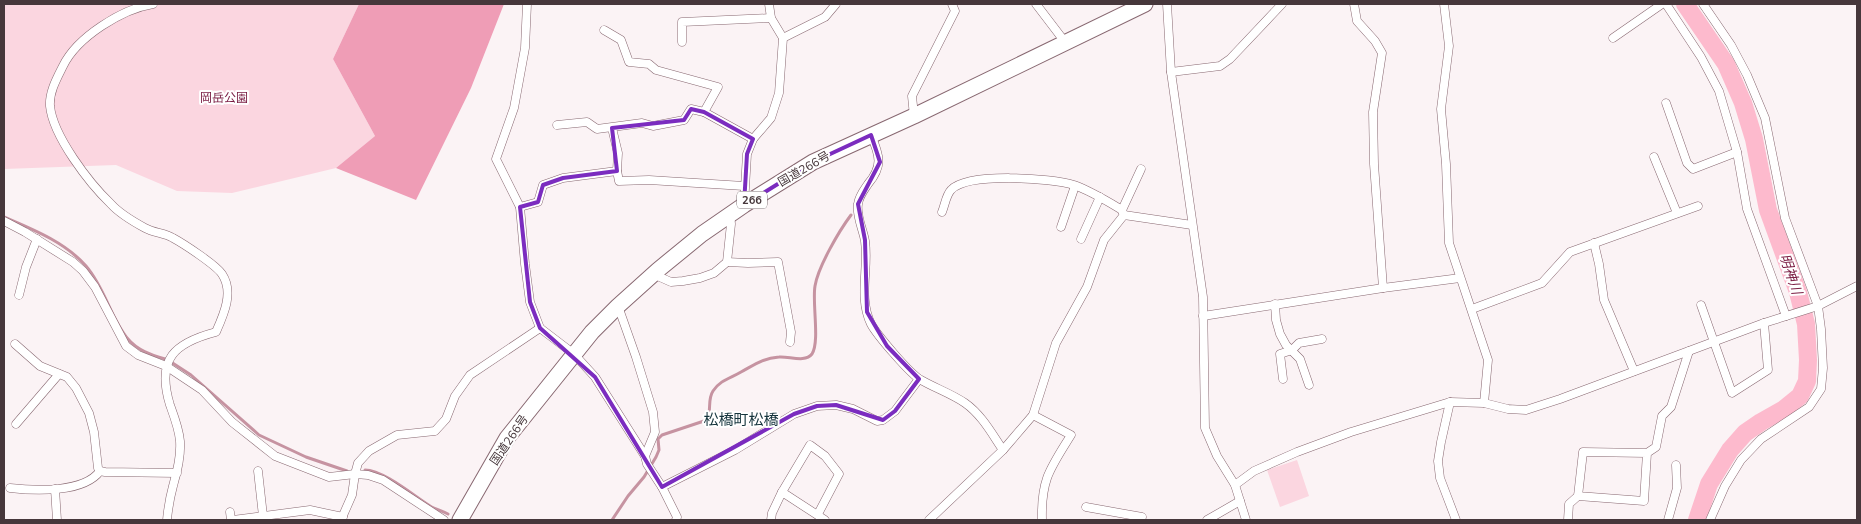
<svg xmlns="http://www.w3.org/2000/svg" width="1861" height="524" font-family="'Nunito Sans','Noto Sans JP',sans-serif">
	<rect width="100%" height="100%" fill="#fbf3f5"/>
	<g fill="#fbd6e0">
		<polygon points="4,4 359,4 333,59 375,136 336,168 232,193 177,191 116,165 4,169"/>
		<polygon points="1297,460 1309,496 1280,507 1267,470"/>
	</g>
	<polygon fill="#ef9db6" points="359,4 504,4 471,88 416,200 336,168 375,136 333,59"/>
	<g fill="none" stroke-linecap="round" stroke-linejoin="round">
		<g stroke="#c693a1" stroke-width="3">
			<path d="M4,217c28,12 61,25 82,49 19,22 25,53 42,73 9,11 23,16 37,20"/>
			<polyline points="171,362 191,375 259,435 306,457 347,471"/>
			<path d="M365,470c18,0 49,26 65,36 5,3 12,5 18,8"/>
			<path d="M612,520l16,-24 16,-19 12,-20 3,-7 -1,-11 4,-4 45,-15c5,-10 0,-20 6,-29 7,-11 18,-13 28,-19 13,-7 22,-14 38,-15 10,-1 26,6 33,-3 8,-13 0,-51 3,-68 3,-19 24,-55 36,-71"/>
		</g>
		<polyline stroke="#fdbacd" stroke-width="18" points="1685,4 1726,64 1743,103 1754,139 1768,210 1798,292 1806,324 1808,360 1807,381 1800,396 1784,409 1761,422 1745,433 1730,450 1709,484 1697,520"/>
		<defs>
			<g id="street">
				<path d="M153,4c-31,5 -76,33 -90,62 -6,12 -14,26 -13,40 3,30 39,77 61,98 8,9 23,18 34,24 9,5 20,5 28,10 11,6 43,27 49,36 12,18 2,40 -6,58 -42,11 -60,27 -46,73 4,11 9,24 10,36 1,16 -3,30 -7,45 -3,11 -5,23 -6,34"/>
				<polyline points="527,4 525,48 514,108 496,159 520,207 525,264 530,302 540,328 574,354 595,377 645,456 647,464 662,487 677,517 676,520"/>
				<polyline points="769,4 771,18 783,38"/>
				<polyline points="1036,4 1065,42"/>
				<polyline points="1167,4 1171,72 1203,297 1205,428 1217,456 1235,485 1246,520"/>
				<polyline points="1354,4 1357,21 1375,41 1382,53 1373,112 1374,164 1383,288"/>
				<polyline points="1444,4 1449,46 1441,109 1446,164 1449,243 1488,360 1484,403"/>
				<polyline points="1666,4 1701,57 1719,91 1737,152 1747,209 1786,316"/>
				<polyline points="1703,4 1731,45 1747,75 1765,118 1785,218 1818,306 1821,329 1823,368 1821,389 1809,407 1761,439 1741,460 1725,486 1710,520"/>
				<polyline points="604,30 621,40 629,62 649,64 656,70 718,87 704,112 753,139"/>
				<polyline points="1613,38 1662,4"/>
				<polyline points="682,42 682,22 771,18"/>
				<polyline points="1171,72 1220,66 1230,59 1282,4"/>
				<polyline points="1666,103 1687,163 1693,169 1737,152"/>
				<polyline points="914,116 912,96 955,11 952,4"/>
				<polyline points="557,125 587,122 597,129 642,123 653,126 684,120 691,109 704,112"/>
				<polyline points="612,128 618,153 617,171 619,181 649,180 744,186"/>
				<path d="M871,135c9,21 12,31 -3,49 -4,6 -9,12 -10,20 -2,12 5,25 7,37 4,28 -7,56 6,83 6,11 39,50 50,56 14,8 31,14 44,23 17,12 27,31 38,47"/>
				<polyline points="1654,157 1677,213"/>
				<polyline points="744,205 747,154 753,139 771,118 779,93 783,38 825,17 836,4"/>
				<polyline points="520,207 538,202 543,185 563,178 617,171"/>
				<path d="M942,212c3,-7 4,-17 9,-22 17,-18 100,-12 123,-5 17,6 33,16 48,25"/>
				<polyline points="1123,213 1122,210 1141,169"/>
				<polyline points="730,214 731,224 727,262 748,263 778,262 791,332 790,342"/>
				<polyline points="4,221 25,232 73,262 83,271 95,287 126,346 138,355 166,366 202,390 232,422 275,456 329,477 355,474 368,475 383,480 444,520"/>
				<polyline points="1061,227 1075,186"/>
				<polyline points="1081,239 1100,197"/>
				<polyline points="1594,243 1599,264 1604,300 1634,371"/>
				<polyline points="653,274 671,282 683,281 700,278 714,273 727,262"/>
				<polyline points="19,295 26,267 37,239"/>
				<polyline points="1275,304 1276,320 1280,334 1286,345 1300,359 1309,385"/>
				<polyline points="1701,305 1732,393 1768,370 1764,323"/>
				<polyline points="618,306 636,357 653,412 655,432 645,456"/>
				<polyline points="1472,309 1542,283 1570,252 1698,206"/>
				<polyline points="1203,316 1383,288 1460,278"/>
				<polyline points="15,344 40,366 67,377 76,388 89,413 94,432 98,468 100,471 105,472 177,473"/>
				<polyline points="1283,379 1280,354 1292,350 1299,343 1322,339"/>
				<polyline points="1450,402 1441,442 1438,461 1440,478 1456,520"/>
				<path d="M1033,415l38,20c-21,34 -30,44 -29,85"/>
				<polyline points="16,424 59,374"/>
				<polyline points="1647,453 1644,501 1578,496 1583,452 1647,453 1656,447 1662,416 1671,407 1689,351"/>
				<polyline points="258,471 263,516"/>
				<polyline points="1235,485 1254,471 1297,452 1351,432 1450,402 1484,403 1508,409 1526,410 1560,399 1764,323 1818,306 1857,286"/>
				<polyline points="662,487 735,450 794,414 817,406 836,405 853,409 877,421 883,420 895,411 919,379"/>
				<path d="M10,488c25,3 74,5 90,-17"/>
				<polyline points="55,489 57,520"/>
				<polyline points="782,492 810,445 825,456 839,474 818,514"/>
				<polyline points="1086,507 1142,517 1141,520"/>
				<polyline points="230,512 231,520"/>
				<polyline points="233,520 310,510 343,517"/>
				<polyline points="341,520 352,495 355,474 358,463 369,451 397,435 435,431 446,419 455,396 470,375 540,328"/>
				<polyline points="771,520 772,513 782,492 825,520"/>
				<polyline points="929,520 1003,450 1033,415 1056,343 1087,287 1104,240 1124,215 1192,225"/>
				<polyline points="1207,520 1240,501"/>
				<polyline points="1568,520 1569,504 1578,496"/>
				<polyline points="1668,520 1677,488 1676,465"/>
			</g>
			<polyline id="highway" points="460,520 507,438 592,332 618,306 658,270 702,234 744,205 813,162 914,116 1145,4"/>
		</defs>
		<use href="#street" stroke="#886871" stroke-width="9"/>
		<use href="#highway" stroke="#886871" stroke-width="17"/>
		<use href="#street" stroke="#fff" stroke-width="8"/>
		<use href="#highway" stroke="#fff" stroke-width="15"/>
	</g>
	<path fill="none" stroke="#7b2cbf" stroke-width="4" stroke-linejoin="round" d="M691,109l13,3 49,27 -6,15 -3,51 69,-43 58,-27 9,27 -22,42 7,36 2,72 20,34 32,33 -24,32 -12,9 -47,-15 -19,1 -23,8 -132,73 -67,-110 -55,-49 -10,-26 -10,-95 18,-5 5,-17 20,-7 54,-7 -5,-43 72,-8z"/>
	<g text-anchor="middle" stroke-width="4" stroke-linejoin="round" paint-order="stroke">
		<rect fill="#fff" stroke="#7e7376" stroke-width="1" x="737" y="191.5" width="30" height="17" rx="4"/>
		<g font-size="11" font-weight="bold" fill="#46373b">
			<text x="752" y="204">266</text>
		</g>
		<g font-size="12" fill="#771940" stroke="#fff">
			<text x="224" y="102">岡岳公園</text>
		</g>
		<g font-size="12" fill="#46373b" stroke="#fff">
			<text transform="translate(804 169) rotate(-30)" y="4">国道266号</text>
			<text transform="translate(509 440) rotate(-56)" y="4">国道266号</text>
		</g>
		<g font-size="14" font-style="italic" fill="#7b1d43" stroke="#fff">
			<text transform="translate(1791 274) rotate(71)" y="5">明神川</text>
		</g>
		<g font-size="15" fill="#15353d" stroke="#fff">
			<text x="741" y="425">松橋町松橋</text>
		</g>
	</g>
	<rect width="1861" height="524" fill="none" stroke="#46373b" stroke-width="10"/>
</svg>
